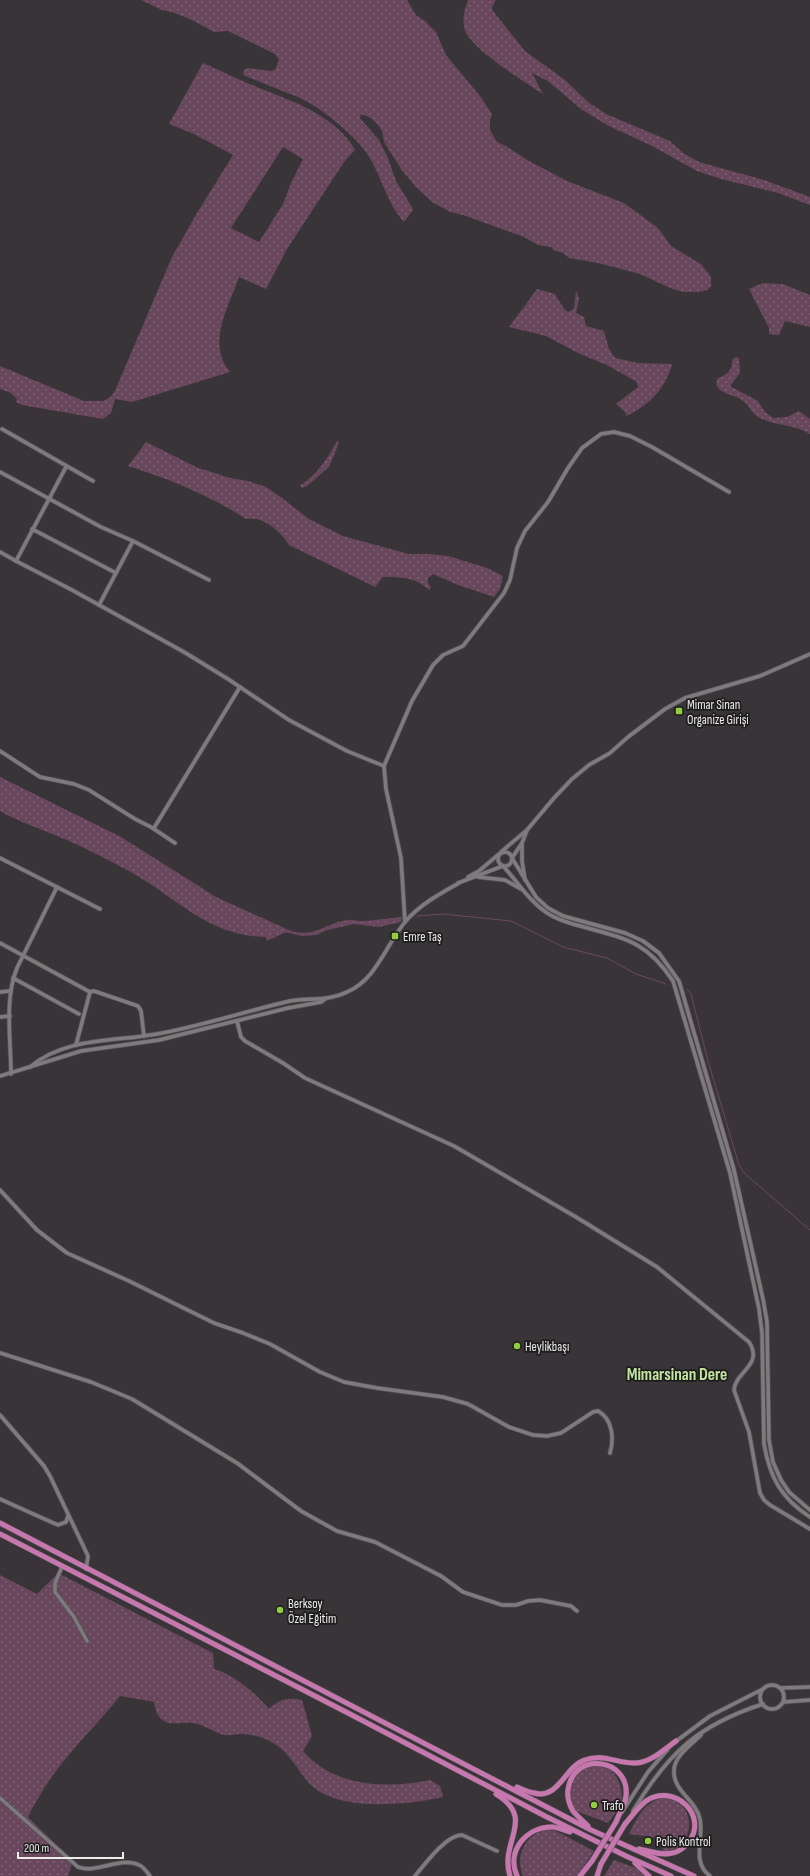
<svg xmlns="http://www.w3.org/2000/svg" width="810" height="1876" font-family="'Sofia Sans Condensed',sans-serif">
	<defs>
		<pattern id="grass-dots" width="8" height="8" patternUnits="userSpaceOnUse"><rect width="8" height="8" fill="#68475d"/><path d="M2 2h.1M6 6h.1" fill="none" stroke="#7e6275" stroke-width="1.8" stroke-linecap="round"/></pattern>
	</defs>
	<rect width="100%" height="100%" fill="#383437"/>
	<g fill="url(#grass-dots)" fill-rule="evenodd">
		<path d="M141,0h266l9,15 9,6 11,11 10,23 34,41 12,18 -2,6v10l7,12 7,3 25,16 38,20 57,22 34,25 13,18 30,18 10,13v9l-4,4 -8,2h-16l-13,-4 -30,-14 -42,-11 -29,-5 -6,-5c-6,-2 -8,-1 -12,-6l-13,-2 -14,-8 -61,-22 -13,-3 -18,-10 -16,-15 -15,-18 -17,-27 -2,-11 -4,-6 -7,-7 -10,-4 -1,4 19,22 9,18 8,23 16,26 1,3 -9,12c-18,-20 -22,-45 -36,-67 -12,-19 -48,-48 -68,-57 -19,-8 -38,-15 -57,-23l1,-5 4,-2 22,3 5,-1 4,-10 -4,-6 -47,-23 -14,1 -22,-12 -20,-8 -10,-2z"/>
		<path d="M468,0h28l-4,7 1,4 32,40 40,29 23,22 18,12 64,27 13,12 16,9 65,18 46,17v8l-32,-12 -57,-14 -24,-8 -45,-25 -45,-21 -26,-16 -33,-28 -16,-8 11,21c-18,-12 -76,-47 -79,-67 -2,-8 1,-19 4,-27z"/>
		<path d="M203,63c20,9 39,18 59,26 33,13 75,28 93,61l-11,12 -57,87 -21,40 -27,-12c-10,29 -33,67 -9,95l-98,30 -17,-3 -4,14 -8,6 -81,-14 -6,-3 1,-3 -6,-6 -11,-4v-23l84,35h19l6,-3 5,-5 58,-136 25,-44 36,-58 -39,-21 -25,-10zM283,147l20,12 -12,24 -8,21 -24,38 -28,-14z"/>
		<polygon points="763,283 783,284 810,295 810,327 785,321 779,335 769,334 769,328 749,289"/>
		<path d="M537,289l18,5 9,15 4,3 6,-3 2,-19 3,9 -3,14 8,4 2,9 18,5 5,18 6,9 23,5 34,1c-6,24 -23,42 -46,52v-3l-10,-9 22,-17 -1,-5 -30,-17 -27,-11 -34,-18 -37,-9z"/>
		<path d="M736,357l3,1 1,15 -10,13 28,15 7,11 8,6 14,-1 12,-6 11,8v15c-16,-10 -34,-8 -50,-16 -9,-4 -11,-15 -20,-19 -8,-5 -27,-6 -23,-20l11,-6 4,-7v-6z"/>
		<path d="M337,441l2,2 -10,24 -22,19 -5,2 -2,-3c14,-6 30,-30 37,-44z"/>
		<path d="M146,442l50,25 34,11 18,3 18,6 16,11 27,21 34,17 66,18h20l19,2 39,12 16,8 -3,13 -6,8 -36,-12 -25,-11 -5,4v5l3,4 -2,3c-13,-13 -29,-13 -46,-13l-8,10 -86,-42c-8,-13 -27,-30 -43,-26 -37,-24 -77,-40 -118,-53z"/>
		<path d="M0,777l121,60 95,60 75,34c24,7 34,-8 56,-11 6,-1 12,2 18,1 12,-1 24,-3 37,-4l-1,5 -22,5 -25,-3 -27,6 -11,5 -14,1 -16,-4 -19,9 -1,-4c-60,-1 -90,-41 -139,-67 -26,-14 -53,-28 -80,-38 -16,-7 -32,-12 -47,-21z"/>
		<path d="M58,1573l155,80 1,16c19,5 43,25 55,40 10,-10 20,-12 33,-9l10,36 -9,15c30,36 85,38 127,29l10,6 3,11c-36,8 -108,16 -135,-15 -16,-19 -21,-36 -48,-45 -6,-2 -14,-3 -21,-3 -4,0 -11,2 -15,1 -10,-2 -18,-10 -31,-12 -8,-1 -20,2 -27,-1 -8,-3 -11,-12 -12,-20l-34,-6c-18,23 -39,43 -57,66 -14,17 -25,35 -35,55l45,44 -5,15h-68v-301l37,19z"/>
		<path d="M588,1766c4,0 9,-1 13,0 15,2 25,24 19,38 -3,7 -8,13 -12,19l-32,-12 -4,-5 -3,-13 7,-19z"/>
		<path d="M661,1798c39,-1 36,56 1,53l5,-12 -38,-5c8,-16 14,-30 32,-36z"/>
		<path d="M548,1830l8,1 38,20 -16,25h-55c-9,-20 3,-44 25,-46z"/>
		<polygon points="614,1860 636,1868 644,1876 604,1876"/>
	</g>
	<g fill="none" stroke-linecap="round" stroke-linejoin="round">
		<g stroke="#6b4963" stroke-width="1">
			<polyline points="0,792 8,798 24,802 107,843 154,862 181,877 193,891 216,909 231,918 252,926 266,930 307,934 345,923 352,922 368,924 400,918"/>
			<polyline points="417,916 443,914 511,921 563,947 607,958 636,974 666,984"/>
			<polyline points="687,989 691,994 708,1061 739,1165 744,1173 810,1230"/>
		</g>
		<defs>
			<g id="minor">
				<polyline points="2,429 93,481"/>
				<polyline points="0,472 101,527 133,541 99,605"/>
				<polyline points="32,529 116,573"/>
				<polyline points="133,541 209,580"/>
				<polyline points="0,552 16,561 66,467"/>
				<polyline points="16,561 72,590 184,652 228,679 289,720 347,751 384,766"/>
				<polyline points="0,751 40,777 74,784 89,790 135,819 151,827 175,843"/>
				<polyline points="154,828 240,687"/>
				<polyline points="527,830 522,843 512,858 536,897 548,908 563,916 625,933 643,941 659,953 679,981 734,1170 763,1299 767,1322 769,1440 773,1462 781,1480 789,1492 810,1510"/>
				<polyline points="522,845 522,861 525,880"/>
				<circle cx="505" cy="859" r="7"/>
				<polyline points="501,852 527,830 554,798 572,779 589,765 610,753 628,737 665,709 685,698 760,676 810,654"/>
				<polyline points="0,858 100,909"/>
				<polyline points="468,877 479,871 499,854"/>
				<polyline points="478,877 505,880 521,889"/>
				<path d="M458,883l45,-17c14,15 26,35 44,47 11,7 24,11 37,14 43,12 63,15 89,54l57,192 29,136 3,24 2,111c6,34 17,54 46,73"/>
				<polyline points="405,922 401,858 386,789 384,766 412,701 433,665 443,655 463,646 504,593 510,580 517,548 525,531 548,502 568,468 582,448 601,434 614,432 630,436 652,447 729,492"/>
				<polyline points="0,943 90,992 94,991 138,1006 141,1011 144,1036"/>
				<polyline points="13,978 79,1014"/>
				<polyline points="0,992 10,991"/>
				<polyline points="0,1017 10,1016"/>
				<path d="M237,1021l4,16 4,4 38,22 22,15 149,68 122,71 81,50 92,75c15,23 -14,30 -15,48l15,42 11,61 4,7 6,5 40,24"/>
				<polyline points="76,1045 90,992"/>
				<path d="M30,1067c35,-30 84,-25 127,-33 45,-8 89,-23 133,-33 19,-3 39,0 57,-9 29,-12 39,-47 58,-70 14,-17 36,-29 54,-39"/>
				<path d="M11,1074c0,-35 -7,-74 6,-106l40,-81"/>
				<polyline points="0,1076 81,1051 159,1040 288,1008 321,1002 325,999"/>
				<path d="M0,1190l37,40 30,23 62,28 85,42 29,10 27,11 50,28 24,10 33,6 66,9 25,7 41,23 24,8 14,1 14,-3 32,-21 5,-1c15,8 16,28 12,42"/>
				<polyline points="0,1353 91,1382 132,1399 237,1463 301,1511 337,1531 375,1542 441,1576 463,1592 502,1605 516,1605 528,1601 540,1600 571,1606 577,1611"/>
				<polyline points="0,1415 44,1466 50,1476 88,1556 86,1569"/>
				<polyline points="0,1499 58,1525 66,1522 68,1516"/>
				<polyline points="62,1567 55,1583 55,1592 74,1617 87,1641"/>
				<circle cx="772" cy="1697" r="12"/>
				<polyline points="780,1688 810,1687"/>
				<polyline points="783,1702 810,1700"/>
				<path d="M701,1735c-10,10 -27,21 -27,36 -1,20 22,29 26,48 4,19 -9,43 10,57"/>
				<polyline points="675,1742 710,1716 763,1689"/>
				<path d="M0,1798l78,69c18,7 44,-11 61,-2 5,2 8,7 11,11"/>
				<path d="M633,1811c35,-58 65,-86 130,-107"/>
				<polyline points="622,1812 648,1772 668,1749"/>
				<path d="M415,1876c10,-12 31,-41 47,-41l35,16"/>
			</g>
			<g id="highway">
				<polyline points="0,1523 591,1830 694,1876"/>
				<polyline points="0,1534 348,1713 545,1816 626,1856 671,1876"/>
				<path d="M517,1787c5,2 11,5 17,6 25,7 31,-27 51,-33 17,-7 34,4 51,3 15,-1 29,-14 40,-22"/>
				<path d="M496,1794c41,25 3,47 14,82"/>
				<path d="M625,1824c7,-8 13,-17 21,-23 28,-19 64,15 42,42 -5,5 -9,9 -16,10 -10,3 -23,-2 -33,-4"/>
				<path d="M588,1826c-5,-5 -11,-10 -15,-15 -4,-6 -6,-15 -5,-21 5,-40 62,-32 58,6 -1,8 -7,18 -10,26"/>
				<polyline points="635,1863 649,1876"/>
				<path d="M517,1876c-11,-25 9,-49 35,-49 5,0 12,3 18,5"/>
				<polyline points="580,1876 592,1861"/>
				<polyline points="597,1876 601,1864"/>
			</g>
		</defs>
		<use href="#minor" stroke="#555254" stroke-width="5"/>
		<use href="#highway" stroke="#555254" stroke-width="6"/>
		<use href="#minor" stroke="#7f7a7d" stroke-width="3.5"/>
		<use href="#highway" stroke="#c677ae" stroke-width="5"/>
		<defs>
			<g id="highway-bridge">
				<polyline points="592,1861 616,1822"/>
				<polyline points="601,1864 625,1824"/>
			</g>
		</defs>
		<use href="#highway-bridge" stroke="#555254" stroke-width="6" stroke-linecap="butt"/>
		<use href="#highway-bridge" stroke="#c677ae" stroke-width="5"/>
	</g>
	<g fill="#92cd3e" stroke="#1e1d1e" stroke-width="1.5">
		<rect x="675" y="707" width="8" height="8" rx="2"/>
		<rect x="391" y="932" width="8" height="8" rx="2"/>
		<circle cx="517" cy="1346" r="4"/>
		<circle cx="280" cy="1610" r="4"/>
		<circle cx="594" cy="1805" r="4"/>
		<circle cx="648" cy="1841" r="4"/>
	</g>
	<g text-anchor="middle" stroke-width="3.5" stroke-linejoin="round" paint-order="stroke">
		<g font-size="13" fill="#eeebed" stroke="#1e1d1e" text-anchor="start">
			<text x="687" y="709">Mimar Sinan<tspan x="687" dy="15">Organize Girişi</tspan></text>
			<text x="403" y="941">Emre Taş</text>
			<text x="525" y="1351">Heylikbaşı</text>
			<text x="288" y="1608">Berksoy<tspan x="288" dy="15">Özel Eğitim</tspan></text>
			<text x="602" y="1810">Trafo</text>
			<text x="656" y="1846">Polis Kontrol</text>
		</g>
		<g font-size="17" font-weight="bold" fill="#c4e7a0" stroke="#1e1d1e">
			<text x="677" y="1380">Mimarsinan Dere</text>
		</g>
	</g>
	<path d="M18 1852v6h105v-6" fill="none" stroke="#eeebed" stroke-width="2"/>
	<text x="24" y="1852" font-size="12" fill="#eeebed" stroke="#1e1d1e" stroke-width="3" paint-order="stroke">200 m</text>
</svg>
